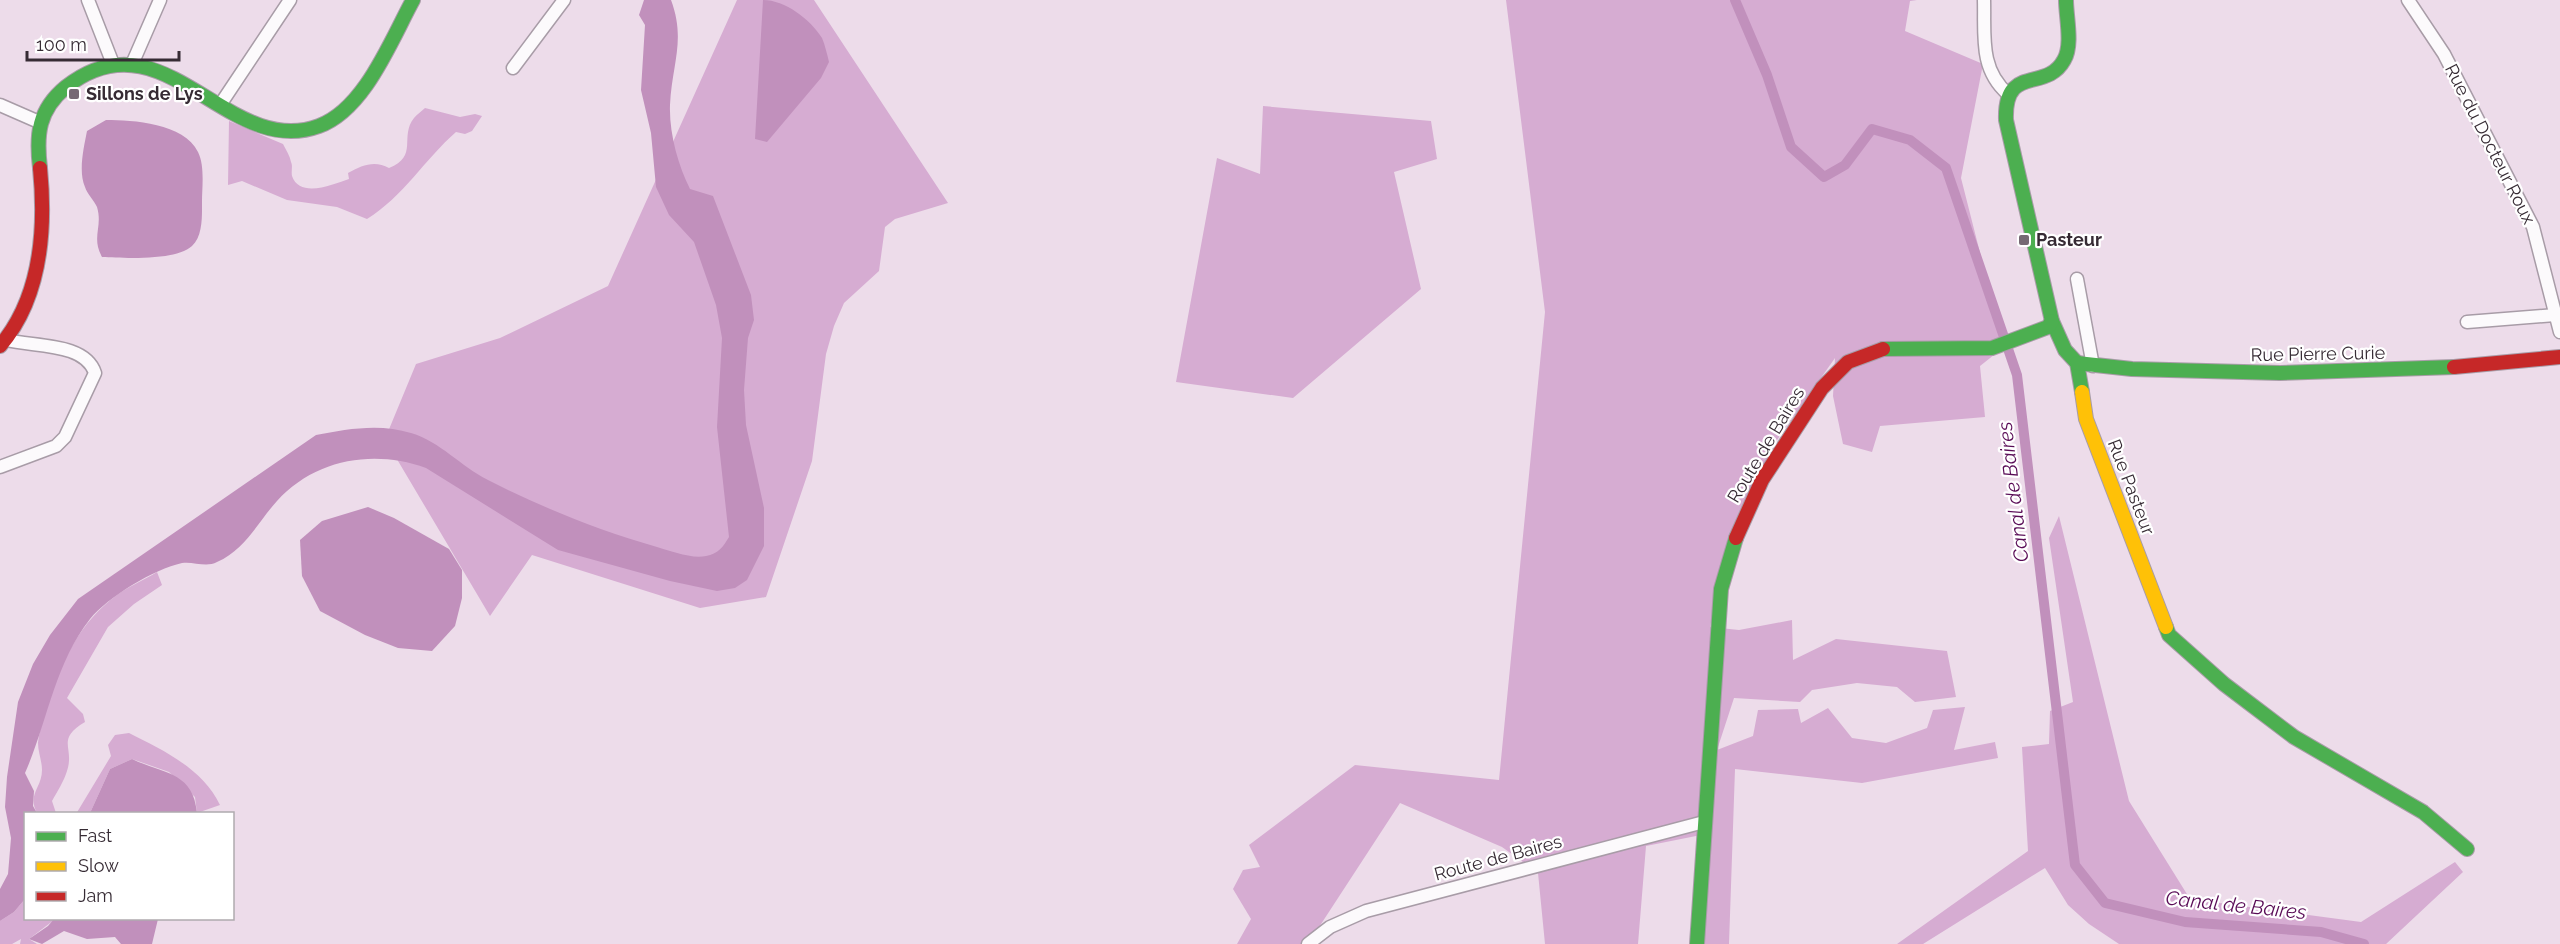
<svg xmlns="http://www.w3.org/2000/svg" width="2560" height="944" font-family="Raleway,sans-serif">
	<rect width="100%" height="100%" fill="#eddcea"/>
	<g fill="#d6acd2">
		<polygon points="737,0 814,0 948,203 895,219 885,227 879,271 844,303 834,326 826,354 812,461 766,597 700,608 532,555 490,616 385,439 416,364 500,338 608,286"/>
		<polygon points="1506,0 1917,0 1910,1 1905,31 1983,64 1961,178 2004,347 1980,366 1985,417 1880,426 1872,452 1843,444 1833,396 1835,358 1777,440 1728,537 1710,627 1739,630 1792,620 1793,660 1836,639 1947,651 1956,697 1915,702 1897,687 1857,683 1812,690 1800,702 1734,698 1717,750 1753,736 1758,710 1798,709 1801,723 1828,708 1852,738 1886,743 1927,728 1933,710 1965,707 1954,750 1995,742 1998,758 1862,783 1735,769 1729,944 1701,944 1706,834 1646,846 1638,944 1545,944 1538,873 1502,847 1400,803 1308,944 1237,944 1251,919 1233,889 1243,870 1260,867 1249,845 1355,765 1499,780 1545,312"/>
		<polygon points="1263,106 1431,121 1437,159 1394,172 1421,289 1293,398 1176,382 1217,158 1260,174"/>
		<path d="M425,108l35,9 15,-3 7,2 -10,15 -7,3 -9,-2c-31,27 -53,65 -89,87l-30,-12 -50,-7 -45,-19 -14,4 1,-64 54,23c3,6 7,12 8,18 2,4 0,9 1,14 8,23 42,8 57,3l-1,-6c14,-8 27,-13 41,-5 30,-12 10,-31 25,-50 3,-4 8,-7 11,-10z"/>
		<polygon points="2059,516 2129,801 2190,899 2361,922 2455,862 2463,872 2386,944 2119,944 2089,924 2068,905 2045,868 1923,944 1897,944 2028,851 2022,747 2049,744 2050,711 2073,702 2049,538"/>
		<path d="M157,572l5,13 -28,19 -26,23 -41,71 16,16 2,8c-30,18 -10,25 -18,49 -3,10 -10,21 -15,30l4,12h-19c-10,-19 5,-25 5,-43 0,-9 -4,-18 -4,-27 1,-13 7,-28 11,-41 12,-41 32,-81 68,-107 12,-9 27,-15 40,-23z"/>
		<path d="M129,733c34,17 74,36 91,72l-23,8 -2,-16 -26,-25 -37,-13 -22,10 -20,44 -14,1 35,-58 -3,-11 7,-10z"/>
		<polygon points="25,899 26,918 54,920 29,939 37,944 20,944 21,939 12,944 0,944 0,921 14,912"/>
	</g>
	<g fill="#c190bc">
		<path d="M644,0h27c15,40 1,64 -1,105 -1,28 8,60 20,84l23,7 38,99 3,25 -6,18 -4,52 2,35 18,83v38l-17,34 -12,8 -18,3 -47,-10 -112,-31 -132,-82c-52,-19 -111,-9 -149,33 -20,22 -31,48 -60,61 -11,6 -24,-1 -35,1 -28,6 -74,34 -92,56 -36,46 -42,102 -65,154l9,18 -1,15 4,7 -11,1 -1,85 -11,13 -14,9v-32l8,-15 3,-36 -6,-31 2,-30 11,-75 15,-38 17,-29 28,-36 238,-164c30,-6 64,-12 95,-2 30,9 49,33 77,47 55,28 110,50 169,67 14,4 34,12 49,9 12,-2 17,-9 23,-19l-12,-110 5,-89 -6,-33 -22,-63 -25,-27 -13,-28 -5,-54 -10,-43 4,-65 -6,-10z"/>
		<path d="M763,0c22,0 47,19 59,38 3,7 5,16 7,24l-8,16 -54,64 -12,-3z"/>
		<path d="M106,120c27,0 78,3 92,32 7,14 4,35 4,50 0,14 1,34 -10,44 -16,15 -68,12 -90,11 -11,-20 1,-30 -5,-50 -3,-7 -10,-13 -12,-20 -7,-16 -1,-40 2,-56z"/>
		<polygon points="368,507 394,518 449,549 462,570 462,598 455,626 432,651 398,648 365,635 320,611 302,576 300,540 322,521"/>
		<path d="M132,759c31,15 61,12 65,54h-107l20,-44z"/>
		<polygon points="54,919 54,918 158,919 152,944 121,944 115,937 87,939 64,931 42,944 29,939 48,926"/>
	</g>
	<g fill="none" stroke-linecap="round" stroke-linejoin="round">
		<polyline stroke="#c190bc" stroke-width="10" points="1735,0 1767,75 1791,147 1824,177 1845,165 1872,129 1910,140 1946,168 2017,375 2075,865 2105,903 2185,922 2321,932 2364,944"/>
		<defs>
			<g id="street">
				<polyline points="88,0 113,64"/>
				<path d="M1984,0c1,35 -5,69 24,94"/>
				<polyline points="2408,0 2444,54 2533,227 2560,332"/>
				<polyline points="133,62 160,0"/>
				<polyline points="513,68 564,0"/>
				<polyline points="0,105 39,122"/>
				<polyline points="220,105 290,0"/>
				<polyline points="2077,279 2093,366"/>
				<polyline points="2467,322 2555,315"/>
				<path d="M0,467l56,-21 9,-9 30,-64c-10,-31 -62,-26 -88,-33"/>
				<polyline points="1308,944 1330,927 1366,911 1704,822"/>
			</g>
			<g id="fast">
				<path d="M2066,0c0,17 7,45 -2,60 -18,33 -60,3 -58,60l46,201 13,29 12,13 5,29"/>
				<path d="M40,168c-4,-33 -2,-58 26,-81 98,-77 161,73 253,39 46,-17 72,-86 94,-126"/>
				<polyline points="1883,349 1992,348 2048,327 2052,321"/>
				<polyline points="2077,363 2132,369 2280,373 2454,367"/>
				<polyline points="2166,627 2169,635 2224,684 2294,737 2423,812 2467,849"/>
				<polyline points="1697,944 1721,589 1736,538"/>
			</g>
			<polyline id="slow" points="2082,392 2086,419 2166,627"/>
			<g id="jam">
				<path d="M0,346c41,-48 46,-117 40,-178"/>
				<polyline points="2454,367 2560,357"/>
				<polyline points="1736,538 1762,480 1822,388 1848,362 1883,349"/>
			</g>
		</defs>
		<use href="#street" stroke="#a89ca7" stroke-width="15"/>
		<use href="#fast" stroke="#a89ca7" stroke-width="16"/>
		<use href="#slow" stroke="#a89ca7" stroke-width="16"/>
		<use href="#jam" stroke="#a89ca7" stroke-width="16"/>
		<use href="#street" stroke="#fcfafc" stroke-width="12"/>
		<use href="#fast" stroke="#4caf50" stroke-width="14"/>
		<use href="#slow" stroke="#ffc107" stroke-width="14"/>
		<use href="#jam" stroke="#c62828" stroke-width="14"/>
	</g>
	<g fill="#766974" stroke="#fff" stroke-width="2">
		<rect x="68" y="88" width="12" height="12" rx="3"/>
		<rect x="2018" y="234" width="12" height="12" rx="3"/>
	</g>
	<g text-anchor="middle" stroke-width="4.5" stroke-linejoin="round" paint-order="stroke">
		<g font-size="18" font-weight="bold" fill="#362b34" stroke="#fff" text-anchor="start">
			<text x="86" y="100">Sillons de Lys</text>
			<text x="2036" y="246">Pasteur</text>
		</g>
		<g font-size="18" fill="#362b34" stroke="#fff">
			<text transform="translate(2490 144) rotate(63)" y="6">Rue du Docteur Roux</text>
			<text transform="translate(2318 354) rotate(-1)" y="6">Rue Pierre Curie</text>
			<text transform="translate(1766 445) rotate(-59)" y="6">Route de Baires</text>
			<text transform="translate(2131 487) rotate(69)" y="6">Rue Pasteur</text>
			<text transform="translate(1498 858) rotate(-15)" y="6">Route de Baires</text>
		</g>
		<g font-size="20" font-style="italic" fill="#590b56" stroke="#fff">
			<text transform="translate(2013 492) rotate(-97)" y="7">Canal de Baires</text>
			<text transform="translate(2236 905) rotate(6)" y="7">Canal de Baires</text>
		</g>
	</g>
	<rect x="24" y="812" width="210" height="108" fill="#ffffff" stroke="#afaaae" stroke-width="1.5"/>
	<rect x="36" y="832" width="30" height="9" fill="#4caf50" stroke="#afaaae" stroke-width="1.5"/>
	<text x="78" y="842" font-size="18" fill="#362b34">Fast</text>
	<rect x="36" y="862" width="30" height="9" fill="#ffc107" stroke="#afaaae" stroke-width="1.5"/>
	<text x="78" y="872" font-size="18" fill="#362b34">Slow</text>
	<rect x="36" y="892" width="30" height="9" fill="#c62828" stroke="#afaaae" stroke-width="1.5"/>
	<text x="78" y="902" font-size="18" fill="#362b34">Jam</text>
	<path d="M27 51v9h152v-9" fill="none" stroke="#362b34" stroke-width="3"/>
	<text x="36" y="51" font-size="18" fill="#362b34" stroke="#ffffff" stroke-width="4.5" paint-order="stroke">100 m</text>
</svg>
